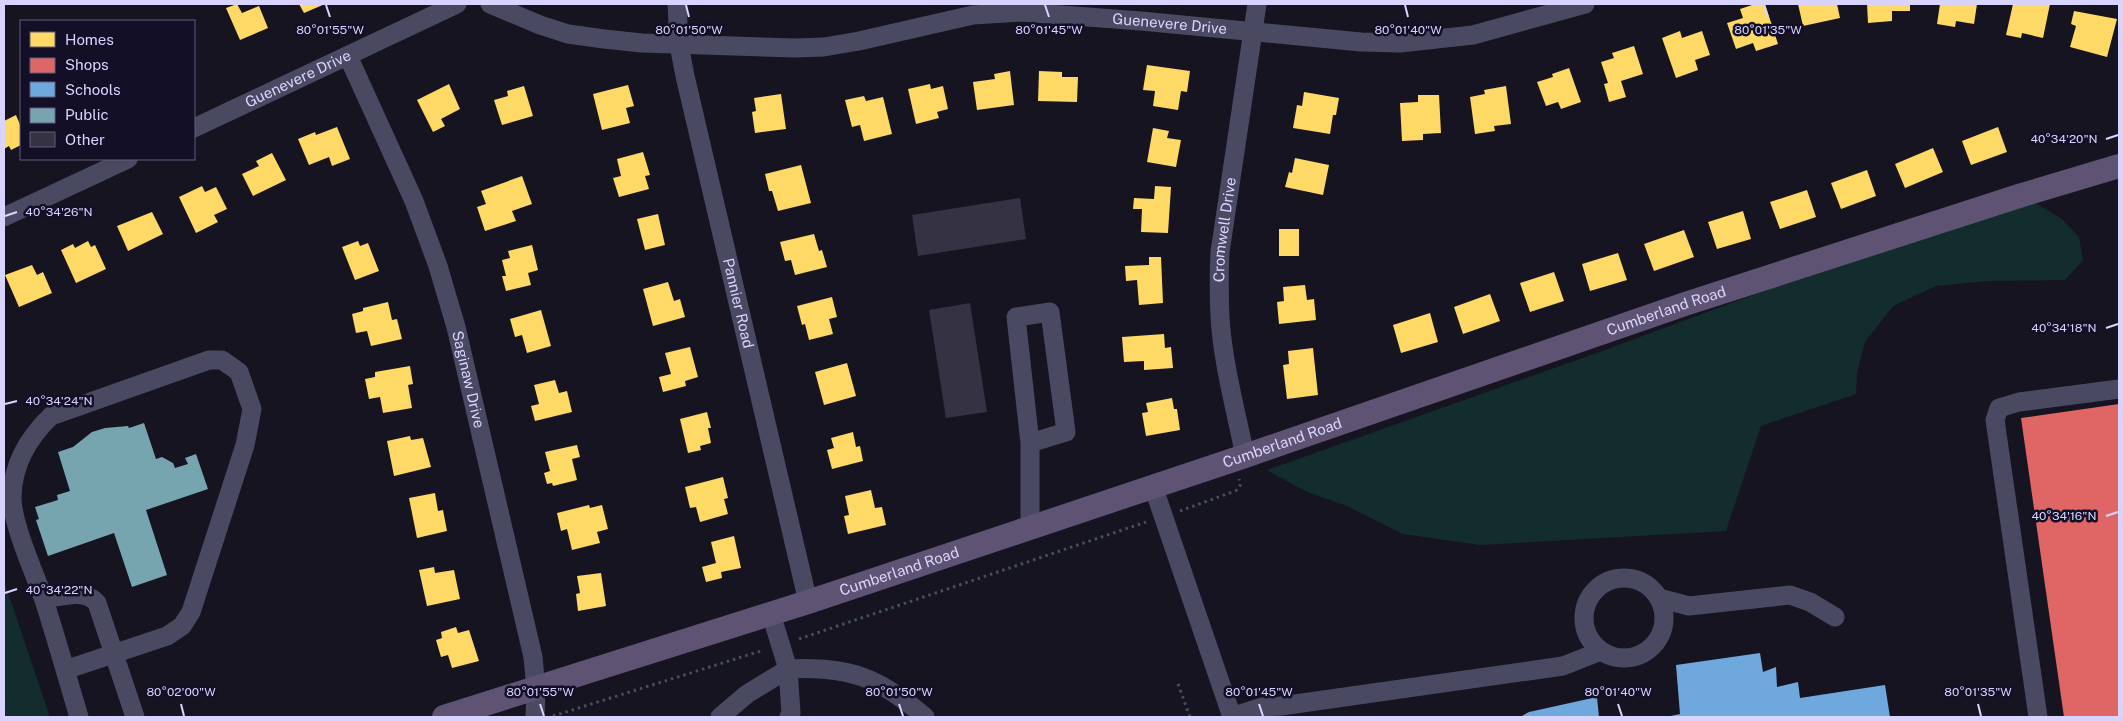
<svg xmlns="http://www.w3.org/2000/svg" width="2123" height="721" font-family="'Public Sans',sans-serif">
	<rect width="100%" height="100%" fill="#161421"/>
	<g fill="#132c2d">
		<polygon points="2022,195 2062,219 2079,237 2083,260 2065,280 1987,281 1936,286 1893,306 1865,342 1857,373 1856,394 1761,426 1726,531 1480,545 1403,534 1347,506 1307,492 1267,470 1594,354"/>
		<polygon points="5,584 50,717 4,717"/>
	</g>
	<g fill="#ffd966">
		<polygon points="237,4 242,13 259,6 268,28 240,40 226,8"/>
		<polygon points="299,4 325,4 304,13"/>
		<polygon points="1755,4 1765,4 1778,44 1756,51 1753,43 1736,49 1727,23 1743,18 1740,9"/>
		<polygon points="1798,4 1837,4 1840,18 1803,26"/>
		<polygon points="1867,4 1910,4 1910,11 1892,11 1892,21 1868,23"/>
		<polygon points="1940,4 1977,4 1974,24 1956,21 1955,27 1937,24"/>
		<polygon points="2013,4 2050,4 2043,38 2022,33 2021,38 2006,35"/>
		<polygon points="2074,11 2117,19 2107,57 2070,47 2076,26 2071,24"/>
		<polygon points="1680,31 1682,38 1702,31 1710,55 1695,60 1698,70 1676,78 1662,38"/>
		<polygon points="1634,46 1643,74 1621,81 1626,97 1609,102 1604,84 1608,83 1601,62 1614,58 1612,53"/>
		<polygon points="1147,65 1190,71 1187,92 1181,91 1178,110 1153,106 1155,91 1143,90"/>
		<polygon points="1569,68 1581,102 1561,109 1558,102 1546,106 1537,82 1553,77 1552,74"/>
		<polygon points="1010,71 1014,105 977,110 973,82 995,79 994,74"/>
		<polygon points="1039,71 1062,72 1062,77 1078,77 1077,102 1038,101"/>
		<polygon points="449,84 460,109 441,119 445,126 433,132 417,100"/>
		<polygon points="930,84 931,89 943,86 948,109 937,112 939,118 916,124 908,89"/>
		<polygon points="628,85 634,106 626,108 630,123 602,130 593,94"/>
		<polygon points="524,86 533,116 502,125 494,100 508,96 507,91"/>
		<polygon points="1506,86 1511,124 1494,126 1495,131 1475,134 1470,97 1485,94 1484,90"/>
		<polygon points="1304,92 1339,98 1336,115 1333,115 1330,134 1293,128 1297,105 1302,106"/>
		<polygon points="781,94 786,129 755,133 752,112 756,111 754,98"/>
		<polygon points="1418,95 1439,95 1441,133 1423,134 1423,140 1402,141 1400,103 1418,102"/>
		<polygon points="864,96 866,101 883,97 892,134 864,141 860,125 852,127 845,100"/>
		<polygon points="16,115 21,127 21,145 11,150 9,146 4,149 4,121"/>
		<polygon points="337,127 350,159 332,166 329,157 309,165 298,139 315,132 316,135"/>
		<polygon points="1998,127 2007,152 1971,165 1962,141"/>
		<polygon points="1153,128 1169,131 1167,138 1181,140 1176,167 1147,162"/>
		<polygon points="1933,148 1943,172 1905,188 1895,164"/>
		<polygon points="643,152 650,175 645,176 649,189 619,197 613,178 621,176 617,159"/>
		<polygon points="272,153 286,180 253,196 242,174 259,166 256,161"/>
		<polygon points="1295,158 1329,165 1323,195 1285,187 1289,172 1292,173"/>
		<polygon points="801,165 811,203 778,211 772,191 769,191 765,174"/>
		<polygon points="1867,170 1876,196 1841,209 1831,183"/>
		<polygon points="522,176 532,204 512,211 516,221 485,231 477,207 486,204 481,191"/>
		<polygon points="202,186 205,192 216,187 227,209 214,215 218,222 196,233 179,197"/>
		<polygon points="1155,186 1171,187 1168,233 1141,232 1142,209 1133,209 1134,198 1154,199"/>
		<polygon points="1807,190 1816,217 1780,229 1770,202"/>
		<polygon points="1743,211 1751,239 1717,249 1708,222"/>
		<polygon points="152,212 163,234 128,251 117,226"/>
		<polygon points="658,214 665,245 645,250 637,219"/>
		<rect x="1279" y="229" width="20" height="27"/>
		<polygon points="1684,230 1694,257 1654,271 1644,244"/>
		<polygon points="814,234 819,251 822,250 827,267 795,275 791,260 785,261 780,242"/>
		<polygon points="88,241 91,247 95,245 106,269 76,283 61,250 73,244 75,248"/>
		<polygon points="358,241 360,246 368,243 379,271 355,280 342,247"/>
		<polygon points="532,245 538,270 528,273 531,285 506,291 502,276 506,276 502,260 510,258 508,251"/>
		<polygon points="1618,253 1627,280 1590,291 1582,264"/>
		<polygon points="1149,257 1161,257 1163,303 1139,305 1137,280 1126,281 1125,266 1149,265"/>
		<polygon points="32,265 37,275 43,272 52,293 19,307 5,275"/>
		<polygon points="1554,272 1564,301 1530,312 1520,283"/>
		<polygon points="668,282 674,301 680,299 685,317 653,326 643,289"/>
		<polygon points="1305,285 1307,300 1314,299 1316,320 1279,324 1277,302 1284,301 1283,287"/>
		<polygon points="1490,294 1500,321 1463,334 1454,307"/>
		<polygon points="832,297 837,317 829,319 833,334 809,340 805,324 802,325 797,306"/>
		<polygon points="388,302 392,320 397,319 402,339 371,346 367,331 356,333 352,314 363,311 363,308"/>
		<polygon points="541,310 551,346 527,353 522,335 515,337 510,319"/>
		<polygon points="1430,313 1438,342 1401,353 1393,325"/>
		<polygon points="1164,334 1165,348 1171,347 1173,368 1144,370 1144,361 1124,362 1122,337"/>
		<polygon points="690,347 698,377 685,381 686,386 663,392 659,377 671,374 665,353"/>
		<polygon points="1313,348 1318,395 1287,399 1283,365 1289,364 1288,351"/>
		<polygon points="847,363 856,396 824,405 815,372"/>
		<polygon points="410,366 413,384 408,385 412,408 383,413 380,397 369,399 365,379 375,377 375,372"/>
		<polygon points="555,380 559,393 567,391 572,412 535,421 531,406 539,404 534,385"/>
		<polygon points="1172,398 1174,409 1177,409 1180,430 1146,436 1142,413 1148,412 1146,403"/>
		<polygon points="707,412 711,428 708,428 711,443 700,446 701,450 688,453 680,419"/>
		<polygon points="853,432 856,447 860,446 863,461 832,469 827,450 834,448 831,438"/>
		<polygon points="410,436 411,440 423,438 431,467 394,476 387,441"/>
		<polygon points="577,445 580,457 572,459 577,480 553,486 552,483 547,484 544,473 550,471 545,452"/>
		<polygon points="723,477 728,498 724,499 728,514 700,522 696,507 690,508 685,487"/>
		<polygon points="871,490 875,508 882,507 886,525 848,534 844,516 849,515 845,496"/>
		<polygon points="435,493 438,511 443,510 447,531 417,538 409,498"/>
		<polygon points="589,505 590,508 602,505 608,529 597,532 600,543 572,550 567,529 561,531 557,513"/>
		<polygon points="734,536 741,568 721,572 722,578 706,582 702,567 716,563 711,542"/>
		<polygon points="434,567 435,573 454,570 460,599 427,606 419,570"/>
		<polygon points="601,573 606,606 578,611 576,594 580,593 577,576"/>
		<polygon points="456,627 458,633 469,630 479,661 452,668 448,655 441,657 436,640 442,638 441,632"/>
	</g>
	<polygon fill="#e06666" points="2119,404 2119,717 2064,717 2021,418"/>
	<g fill="#6fa8dc">
		<polygon points="1760,653 1763,672 1776,667 1777,687 1798,682 1800,698 1885,685 1890,717 1666,717 1680,714 1676,665"/>
		<polygon points="1597,697 1599,717 1520,717 1529,712"/>
	</g>
	<polygon fill="#76a5af" points="144,423 156,459 162,457 173,463 175,468 188,464 185,458 196,454 208,489 146,510 167,575 132,587 114,533 48,556 36,520 39,519 35,507 58,500 57,495 70,491 58,452 73,447 92,432 105,428 128,426 129,428"/>
	<g fill="#343243">
		<polygon points="1020,198 1026,239 918,256 912,215"/>
		<polygon points="970,303 987,412 946,418 929,310"/>
	</g>
	<g fill="none" stroke-linecap="round" stroke-linejoin="round">
		<g stroke="#44505f" stroke-width="3" stroke-dasharray="2.5 4" stroke-linecap="butt">
			<path d="M1180,511l55,-20c6,-3 6,-7 4,-12"/>
			<polyline points="799,639 1146,522"/>
			<polyline points="1178,684 1190,717"/>
			<polyline points="553,716 764,650"/>
		</g>
		<g stroke="#4a4962" stroke-width="19">
			<path id="s1" d="M490,4l50,21 28,9 36,5 38,4 153,5 29,-1 35,-6 114,-26 49,-3 119,9 220,21 39,1 73,-8 112,-31"/>
			<path id="s2" d="M677,4l2,41 6,31 123,526"/>
			<path id="s3" d="M348,56l66,145 24,65 18,61 77,330 3,32 -1,28"/>
			<path id="s4" d="M194,128l263,-124"/>
			<polyline points="4,217 128,159"/>
			<path id="s5" d="M1245,456c-9,-45 -22,-92 -25,-138 -1,-22 -1,-44 0,-66l37,-248"/>
			<polyline points="1153,486 1232,717"/>
			<polyline points="1030,528 1030,443 1016,317 1050,312 1066,432 1030,443"/>
			<circle cx="1624" cy="618" r="40"/>
			<polyline points="1659,598 1689,606 1790,595 1810,602 1835,617"/>
			<path d="M44,599c16,-2 41,-11 53,4l38,114"/>
			<path d="M771,614l17,55c61,-3 91,8 137,48"/>
			<path d="M65,670l102,-34 15,-10 9,-14 54,-167 7,-36 -13,-37 -17,-12h-13l-158,56c-23,22 -38,48 -39,80 -1,25 22,76 31,101 13,40 24,80 36,120"/>
			<polyline points="720,717 747,694 788,669 791,713 789,717"/>
			<polyline points="1231,717 1262,707 1281,706 1563,666 1601,651"/>
			<polyline points="2038,717 1995,420 1999,408 2019,402 2119,389"/>
		</g>
		<path stroke="#5e5373" stroke-width="24" id="s6" d="M444,717l364,-115 437,-146 440,-152 337,-109 97,-29"/>
	</g>
	<path fill="none" stroke="#d9d4ff" stroke-width="2" d="M326,5l4,12M686,5l3,12M1045,5l4,12M1405,5l3,12M1764,5l4,12M2106,139l12,-4M5,216l12,-4M2106,328l12,-4M5,404l12,-3M2106,516l12,-4M5,593l12,-4M181,704l3,12M540,704l4,12M899,704l4,12M1259,704l4,12M1618,704l4,12M1978,704l3,12"/>
	<g text-anchor="middle" stroke-width="5" stroke-linejoin="round" paint-order="stroke">
		<g font-size="15" fill="#d9d4ff" stroke="#130f26">
			<text dy="5" stroke="none"><textPath href="#s1" startOffset="690">Guenevere Drive</textPath></text>
			<text dy="5" stroke="none"><textPath href="#s4" startOffset="115">Guenevere Drive</textPath></text>
			<text dy="5" stroke="none"><textPath href="#s5" startOffset="229">Cromwell Drive</textPath></text>
			<text dy="5" stroke="none"><textPath href="#s2" startOffset="306">Pannier Road</textPath></text>
			<text dy="5" stroke="none"><textPath href="#s6" startOffset="1288">Cumberland Road</textPath></text>
			<text dy="5" stroke="none"><textPath href="#s3" startOffset="346">Saginaw Drive</textPath></text>
			<text dy="5" stroke="none"><textPath href="#s6" startOffset="882">Cumberland Road</textPath></text>
			<text dy="5" stroke="none"><textPath href="#s6" startOffset="478">Cumberland Road</textPath></text>
		</g>
	</g>
	<g font-size="12" text-anchor="middle" fill="#d9d4ff" stroke="#130f26" stroke-width="5" stroke-linejoin="round" paint-order="stroke">
		<text x="330" y="34">80°01'55"W</text>
		<text x="689" y="34">80°01'50"W</text>
		<text x="1049" y="34">80°01'45"W</text>
		<text x="1408" y="34">80°01'40"W</text>
		<text x="1768" y="34">80°01'35"W</text>
		<text x="2064" y="143">40°34'20"N</text>
		<text x="59" y="216">40°34'26"N</text>
		<text x="2064" y="332">40°34'18"N</text>
		<text x="59" y="405">40°34'24"N</text>
		<text x="2064" y="520">40°34'16"N</text>
		<text x="59" y="594">40°34'22"N</text>
		<text x="181" y="696">80°02'00"W</text>
		<text x="540" y="696">80°01'55"W</text>
		<text x="899" y="696">80°01'50"W</text>
		<text x="1259" y="696">80°01'45"W</text>
		<text x="1618" y="696">80°01'40"W</text>
		<text x="1978" y="696">80°01'35"W</text>
	</g>
	<rect width="2123" height="721" fill="none" stroke="#d9d4ff" stroke-width="10"/>
	<rect x="20" y="20" width="175" height="140" fill="#130f26" stroke="#625e7d"/>
	<rect x="30" y="32" width="25" height="15" fill="#ffd966" stroke="#625e7d"/>
	<text x="65" y="45" font-size="15" fill="#d9d4ff">Homes</text>
	<rect x="30" y="58" width="25" height="15" fill="#e06666" stroke="#625e7d"/>
	<text x="65" y="70" font-size="15" fill="#d9d4ff">Shops</text>
	<rect x="30" y="82" width="25" height="15" fill="#6fa8dc" stroke="#625e7d"/>
	<text x="65" y="95" font-size="15" fill="#d9d4ff">Schools</text>
	<rect x="30" y="108" width="25" height="15" fill="#76a5af" stroke="#625e7d"/>
	<text x="65" y="120" font-size="15" fill="#d9d4ff">Public</text>
	<rect x="30" y="132" width="25" height="15" fill="#343243" stroke="#625e7d"/>
	<text x="65" y="145" font-size="15" fill="#d9d4ff">Other</text>
</svg>
